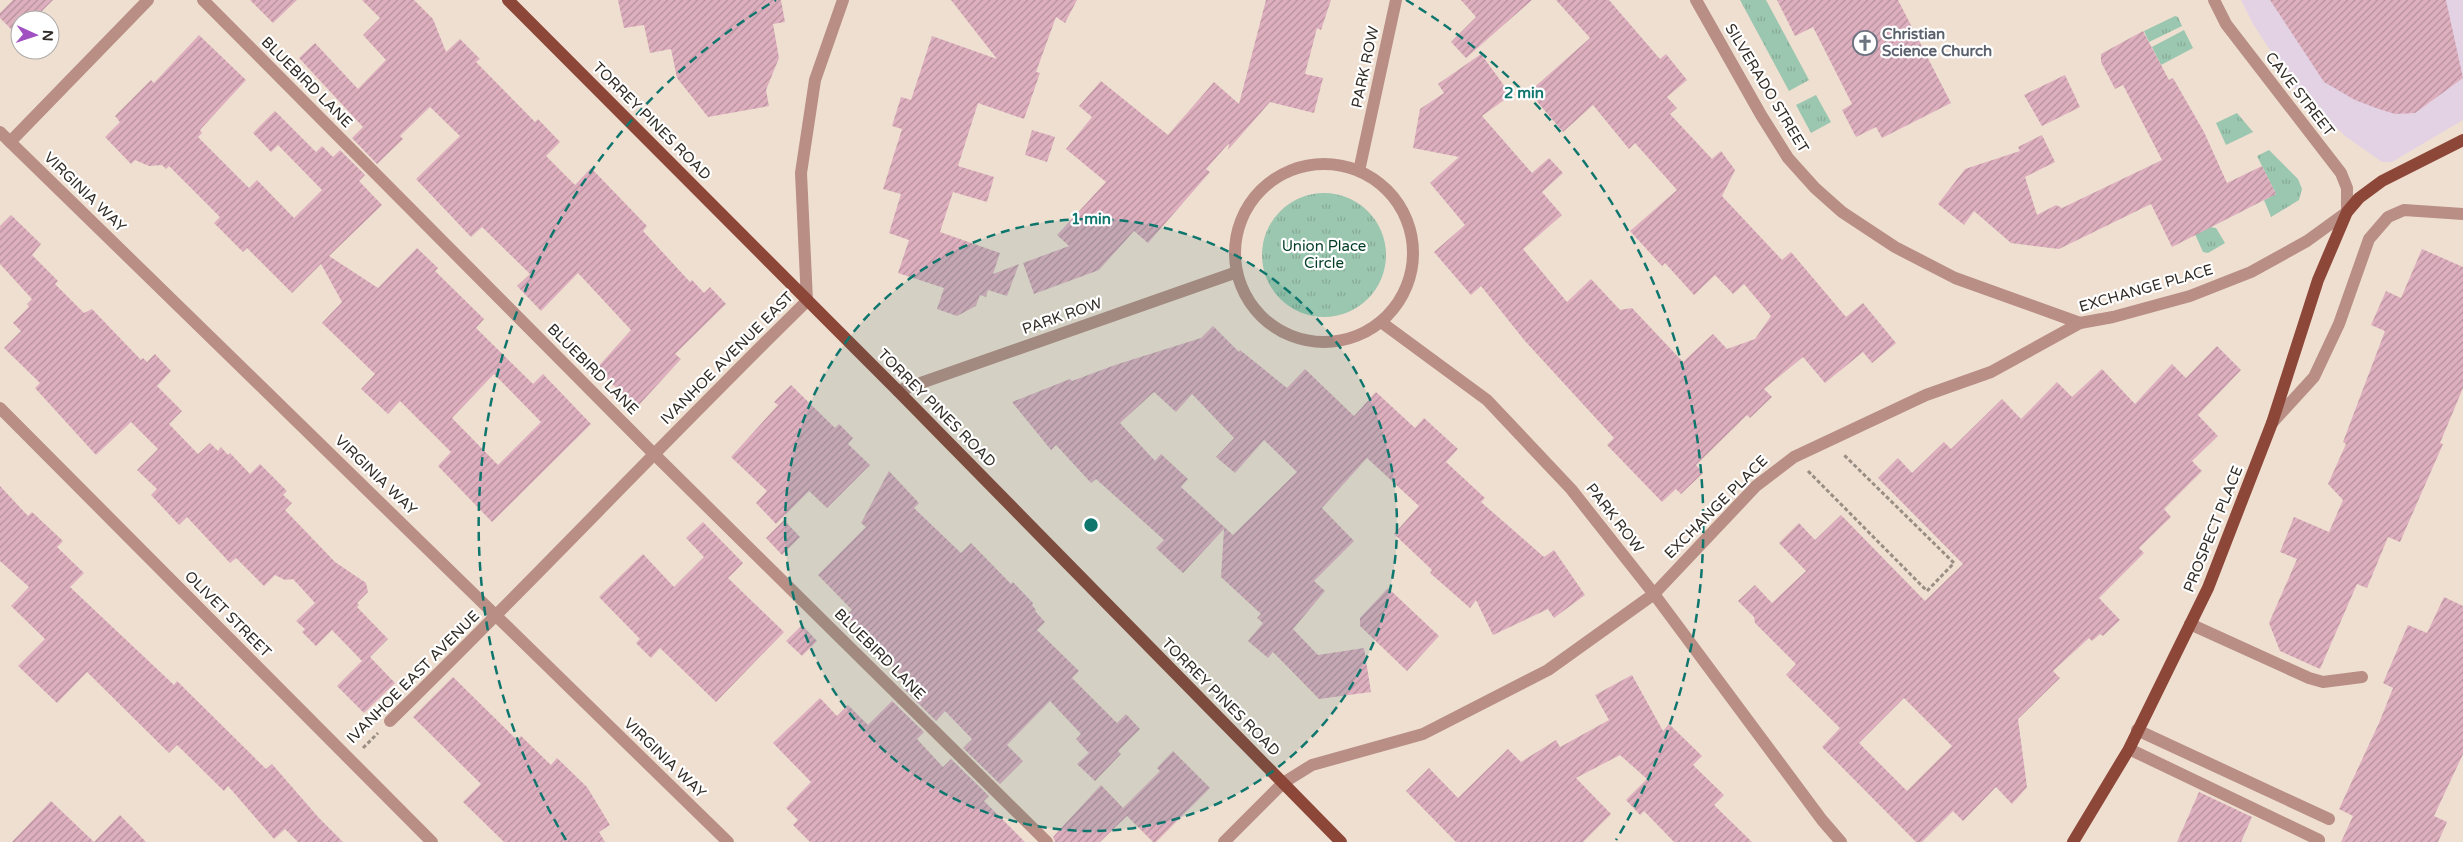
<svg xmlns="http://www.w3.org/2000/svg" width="2463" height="842" font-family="'Varela Round',sans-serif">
	<defs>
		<pattern id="grass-tufts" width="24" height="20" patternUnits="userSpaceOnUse" patternTransform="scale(1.25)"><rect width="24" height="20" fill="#9bc6af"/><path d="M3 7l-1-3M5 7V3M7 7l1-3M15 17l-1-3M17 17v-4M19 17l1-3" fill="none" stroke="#86aa96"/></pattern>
		<pattern id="building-hatch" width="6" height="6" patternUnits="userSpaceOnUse" patternTransform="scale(1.25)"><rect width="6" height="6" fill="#deb0bf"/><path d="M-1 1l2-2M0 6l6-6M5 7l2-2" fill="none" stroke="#b58f9b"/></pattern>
	</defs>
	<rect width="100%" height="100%" fill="#efdfd1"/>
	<polygon fill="#e3d2e4" points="2241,0 2463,0 2463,120 2392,162 2382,162 2345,136 2296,90 2253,24"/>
	<g fill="url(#grass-tufts)">
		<polygon points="1740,0 1766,0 1809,80 1789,91"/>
		<polygon points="2175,16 2178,17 2182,26 2149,42 2144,31"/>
		<polygon points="2184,30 2193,48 2161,65 2152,47"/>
		<polygon points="1816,95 1831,122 1811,133 1796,105"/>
		<polygon points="2237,113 2253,132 2226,145 2216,123"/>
		<polygon points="2269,150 2298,179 2302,189 2299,200 2271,217 2264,200 2276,194 2257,156"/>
		<circle cx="1324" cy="255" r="62"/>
		<polygon points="2209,227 2216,228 2225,243 2208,253 2203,252 2195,234"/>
	</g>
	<g fill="url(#building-hatch)" fill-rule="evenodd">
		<polygon points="13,0 53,0 33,20 20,20 20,32 17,35 0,18 0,13"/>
		<polygon points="250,0 297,0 273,23"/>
		<polygon points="362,0 414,0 433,19 446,52 460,39 480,59 476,62 535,122 538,119 560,142 546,156 575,185 591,168 647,226 643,231 690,282 692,280 704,293 710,287 726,304 675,354 681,359 637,407 596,369 631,330 578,273 541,311 517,286 530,274 482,227 471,237 416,179 460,136 430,107 400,136 403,139 377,164 352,138 363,127 299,58 315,43 358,89 386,60 363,35 380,18"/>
		<polygon points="618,0 781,0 785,22 773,24 779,58 766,90 769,106 708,117 677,78 671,49 650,53 644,25 624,28"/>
		<polygon points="951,0 1077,0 1065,23 1056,17 1036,72 1040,73 1024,119 978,103 958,166 994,177 987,202 953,192 940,232 1000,253 993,274 1019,264 1007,296 988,290 986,297 980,295 976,306 957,316 937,309 944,288 898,273 909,240 889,233 901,194 883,189 902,129 892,126 901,97 911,100 932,36 997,59"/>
		<polygon points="1266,0 1331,0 1321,30 1317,28 1305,74 1323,78 1314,113 1270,102 1228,150 1229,143 1206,169 1210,172 1148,243 1134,231 1099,270 1034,294 1023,263 1069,246 1057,235 1106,182 1066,149 1092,117 1079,106 1101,81 1168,135 1214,82 1239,104"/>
		<polygon points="1461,0 1532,0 1466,58 1451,42 1476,17"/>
		<polygon points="1556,0 1609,0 1660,59 1666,54 1687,80 1667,97 1677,108 1670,114 1712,159 1721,151 1735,170 1722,196 1782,260 1791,252 1846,317 1863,303 1896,343 1872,363 1863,352 1825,383 1803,357 1764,389 1772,397 1750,418 1747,415 1696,465 1703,473 1681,494 1676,489 1662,502 1607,445 1614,438 1525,341 1481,286 1471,295 1434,252 1465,225 1430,183 1459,157 1413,148 1420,109 1444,93 1438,84 1481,54 1511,95 1482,116 1532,173 1549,158 1563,173 1542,192 1562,215 1523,249 1567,302 1591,279 1620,310 1632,308 1683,362 1713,334 1727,349 1755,339 1771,316 1744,284 1733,294 1715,275 1694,295 1665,263 1662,266 1630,231 1677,190 1635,143 1629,149 1593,105 1563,132 1529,92 1590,38"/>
		<polygon points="1777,0 1898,0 1951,103 1882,138 1876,127 1856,137 1842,110 1852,104 1813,27 1795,36"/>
		<polygon points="2270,0 2446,0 2463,78 2415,113 2395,114 2376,108 2355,100 2324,82"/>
		<polygon points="2143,31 2169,80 2173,78 2204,132 2227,183 2262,166 2276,194 2172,247 2151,204 2059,249 2011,243 1974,211 1964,225 1938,204 1965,169 2020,151 2018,147 2042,135 2055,162 2025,177 2037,215 2056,205 2062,208 2162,160 2123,85 2115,89 2101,62 2101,54"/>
		<path d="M199,35l47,45 -46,50 2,3 -4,4 51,51 8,-8 37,38 28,-28 -44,-45 -7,7 -18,-19 22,-22 41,41 6,-6 11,11 7,-7 25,25 -6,6 23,24 -53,51 49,32 39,-40 21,20 -3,3 49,48 -8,9 57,56 10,-10 48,50 -99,98 -54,-56 13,-14 -51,-51 -12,13 -27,-25 14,-15 -53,-51 20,-21 -21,-38 -29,29 -45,-45 -4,4 -29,-29 6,-6 -51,-51 -3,3 -4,-4 -13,1 -14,-6 -4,4 -26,-27 15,-15 -5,-6 36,-36 3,3zM494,374l47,48 -43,43 -46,-47z"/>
		<polygon points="2065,75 2080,107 2042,126 2024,95"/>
		<polygon points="1032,130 1055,137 1047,162 1025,155"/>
		<polygon points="11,215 41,244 32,255 58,281 55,284 84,313 92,309 141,360 143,358 147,362 155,354 171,371 157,386 182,411 169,424 198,454 210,443 218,451 221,447 228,455 230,453 250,474 260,464 287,491 283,495 292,503 285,510 335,562 366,583 368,592 357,603 359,605 357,607 388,639 370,657 395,683 364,713 337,686 362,661 332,630 316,646 302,632 305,629 296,621 315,603 293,579 285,580 275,575 264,586 236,558 230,563 187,517 179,525 151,495 157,489 137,470 158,449 131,422 96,455 35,388 40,383 4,348 21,331 13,323 29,307 27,304 32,299 0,264 0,226"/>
		<polygon points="2422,249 2463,267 2463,388 2440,443 2443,444 2400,542 2388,537 2367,588 2357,584 2320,669 2280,651 2269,623 2297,559 2280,552 2294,517 2329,532 2343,500 2328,484 2346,444 2343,442 2385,331 2371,325 2386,291 2401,298"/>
		<path d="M1213,326l26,26 1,-2 47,38 18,-19 49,47 22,-24 39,36 9,-10 34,31 -12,13 39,36 -4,4 63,55 10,-7 31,45 -31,23 -6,-9 -55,26 -17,-35 -6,8 -40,-35 2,-3 -38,-36 25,-28 -52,-48 -45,50 32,33 -40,40 11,10 -32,38 25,26 46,-7 7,44 -52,7 -46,-47 -5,6 -20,-17 15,-18 -6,-5 4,-4 -40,-37 3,-48 -41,44 -27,-25 8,-8 -68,-61 -5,4 -35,-38 -5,5 -39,-48 58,-23 2,2 43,-16 86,-27zM1154,392l22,20 16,-18 42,44 -18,19 19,16 29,-33 33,32 -64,63 -52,-48 7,-8 -27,-25 -6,7 -35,-38z"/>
		<path d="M2217,346l24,24 -43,45 20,21 -26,25 10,10 -38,38 7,8 -32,31 5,5 -45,45 21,22 -17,16 -3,-2 -8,7 -3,-3 -36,33 7,7 -42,41 9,68 -15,17 -16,-17 -33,34 -10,-10 -31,31h-6l-94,-95 18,-19 -54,-53 10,-11 -41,-41 -1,-6 -16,-16 17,-16 17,18 34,-32 -27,-28 20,-20 16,17 26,-25 84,86 38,-37 -85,-86 20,-20 14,15 32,-31 7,7 51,-50 19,20 36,-37 15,15 30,-28 33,35 37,-40 14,14zM1904,698l48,48 -45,45 -48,-48z"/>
		<polygon points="791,385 835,428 839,424 853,438 848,444 870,465 827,508 809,491 776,524 756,503 767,491 731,457 778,405 774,402"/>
		<polygon points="889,471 919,503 914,508 961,553 971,543 1011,584 1013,582 1033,603 1032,605 1036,610 1035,611 1045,622 1037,630 1079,671 1072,678 1117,723 1126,714 1140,729 1118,751 1121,754 1095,781 1077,764 1089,753 1076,739 1081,734 1050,701 1007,745 1023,761 1000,784 963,748 972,739 945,711 936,721 904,689 909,683 875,649 877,647 846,615 852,610 818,575 866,527 861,523"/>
		<polygon points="0,486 28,516 32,512 63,541 57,547 84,573 70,587 174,685 177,681 266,769 272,764 319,818 343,842 298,842 285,829 274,839 228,786 224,791 177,745 169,753 87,672 57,703 18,666 45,639 11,606 29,587 0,561"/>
		<polygon points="784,520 800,537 782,555 766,538"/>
		<polygon points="703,522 743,563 728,578 784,632 716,702 660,648 651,658 636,643 640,639 599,597 643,554 674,587 704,557 686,538"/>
		<polygon points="1388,588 1439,636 1407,671 1360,626 1360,618"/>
		<polygon points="2444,597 2463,606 2463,754 2434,816 2447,822 2438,842 2341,842 2353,816 2339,809 2379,723 2393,688 2383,683 2408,625 2427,633"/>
		<polygon points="802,625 817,641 802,656 786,641"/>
		<polygon points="1632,675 1663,731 1669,724 1702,756 1693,765 1724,795 1714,805 1752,842 1674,842 1644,811 1640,815 1626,800 1647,779 1620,755 1576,778 1611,814 1583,842 1456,842 1406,791 1429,768 1458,798 1508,749 1521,762 1556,740 1560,747 1609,720 1595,695"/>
		<polygon points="453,677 517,740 521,736 551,765 557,758 587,787 610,825 599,832 605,842 504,842 463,802 481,784 413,717"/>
		<polygon points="820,698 837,716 848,705 868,725 892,701 924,732 917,739 943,767 951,759 989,796 984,801 1025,842 810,842 793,825 798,820 786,808 811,782 773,743"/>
		<polygon points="1173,751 1210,788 1156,842 1153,842 1127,816 1100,842 1055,842 1053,837 1101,785 1123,808 1160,771 1157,768"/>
		<polygon points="2199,792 2252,817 2241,842 2177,842"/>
		<polygon points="51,801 94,842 120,815 146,842 12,842"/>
	</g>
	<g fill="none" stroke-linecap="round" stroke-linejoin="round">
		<g stroke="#998e83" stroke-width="3" stroke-dasharray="4 2.5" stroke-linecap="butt">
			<polyline points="1808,471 1927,591 1954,563 1843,454"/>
			<polyline points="363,748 378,733"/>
		</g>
		<g stroke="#b88e85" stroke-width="12">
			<polyline points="203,0 654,454 1047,842"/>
			<polyline points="1696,0 1761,115 1788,158 1815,188 1842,212 1895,247 1955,278 2080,323"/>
			<polyline points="0,132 728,842"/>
			<polyline points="10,142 148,0"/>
			<circle cx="1324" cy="253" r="89"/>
			<polyline points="1359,171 1396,0"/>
			<polyline points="1381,322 1487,400 1571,489 1654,594 1822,820 1841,842"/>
			<polyline points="898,391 1237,272"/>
			<polyline points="0,408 432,842"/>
			<polyline points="2272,423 2314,377 2339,324 2369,239 2388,217 2404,210 2463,214"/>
			<polyline points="2190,624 2309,678 2323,682 2362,677"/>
			<path d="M390,721c141,-138 276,-282 417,-420l-6,-128 14,-93 28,-80"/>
			<polyline points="2137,730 2329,819"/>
			<polyline points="2129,749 2319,840"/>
			<polyline points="1224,842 1283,783 1312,765 1423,734 1548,670 1654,594 1756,486 1794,457 1926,395 1991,372 2080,323 2113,317 2190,296 2251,272 2307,241 2347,212 2347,188 2341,173 2226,24 2214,0"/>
		</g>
		<g stroke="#8d4738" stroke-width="12">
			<polyline points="508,0 898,391 1341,842"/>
			<polyline points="2073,842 2129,749 2208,588 2272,423 2318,280 2347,212 2359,198 2382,181 2463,140"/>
		</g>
	</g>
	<circle cx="1091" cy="525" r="306" fill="#0f766e" fill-opacity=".12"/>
	<g fill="none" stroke="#0f766e" stroke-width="2.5" stroke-dasharray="9 6">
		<circle cx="1091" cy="525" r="306"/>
		<path d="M566 840A612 612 0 0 1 776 0M1406 0A612 612 0 0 1 1616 840"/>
	</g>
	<defs>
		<symbol id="church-ring" viewBox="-11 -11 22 22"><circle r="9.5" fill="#fff" stroke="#6b7280" stroke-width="1.5"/><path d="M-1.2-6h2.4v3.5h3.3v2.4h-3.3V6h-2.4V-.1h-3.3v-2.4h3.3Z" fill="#6b7280"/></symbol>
	</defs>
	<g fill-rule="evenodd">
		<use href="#church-ring" x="1851" y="29" width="28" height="28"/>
	</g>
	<g text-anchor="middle" stroke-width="4.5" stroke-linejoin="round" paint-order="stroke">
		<g font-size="15" font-weight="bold" fill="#5b616d" stroke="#fff" text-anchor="start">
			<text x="1882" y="39">Christian<tspan x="1882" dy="17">Science Church</tspan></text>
		</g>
		<g font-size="15" fill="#322c26" stroke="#fff">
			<text transform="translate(1365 67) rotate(-78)" y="5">PARK ROW</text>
			<text transform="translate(307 82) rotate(45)" y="5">BLUEBIRD LANE</text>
			<text transform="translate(1767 88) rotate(59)" y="5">SILVERADO STREET</text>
			<text transform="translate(2300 94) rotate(52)" y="5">CAVE STREET</text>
			<text transform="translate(652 121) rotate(45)" y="5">TORREY PINES ROAD</text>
			<text transform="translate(85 192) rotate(44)" y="5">VIRGINIA WAY</text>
			<text transform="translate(2146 288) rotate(-16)" y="5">EXCHANGE PLACE</text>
			<text transform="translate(1062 316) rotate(-19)" y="5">PARK ROW</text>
			<text transform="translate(727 358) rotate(-45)" y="5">IVANHOE AVENUE EAST</text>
			<text transform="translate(593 369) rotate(45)" y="5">BLUEBIRD LANE</text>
			<text transform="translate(937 408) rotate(45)" y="5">TORREY PINES ROAD</text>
			<text transform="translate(376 475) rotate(44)" y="5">VIRGINIA WAY</text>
			<text transform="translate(1716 507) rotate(-45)" y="5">EXCHANGE PLACE</text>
			<text transform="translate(1615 518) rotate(52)" y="5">PARK ROW</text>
			<text transform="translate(2213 529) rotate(-68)" y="5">PROSPECT PLACE</text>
			<text transform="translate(228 614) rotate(45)" y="5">OLIVET STREET</text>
			<text transform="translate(880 654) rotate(45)" y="5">BLUEBIRD LANE</text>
			<text transform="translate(413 677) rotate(-45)" y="5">IVANHOE EAST AVENUE</text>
			<text transform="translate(1221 697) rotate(45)" y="5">TORREY PINES ROAD</text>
			<text transform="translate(665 758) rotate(44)" y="5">VIRGINIA WAY</text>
		</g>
		<g font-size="15" fill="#003c26" stroke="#fff">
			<text x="1324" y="251">Union Place<tspan x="1324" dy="17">Circle</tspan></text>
		</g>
	</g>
	<circle cx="1091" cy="525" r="8" fill="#0f766e" stroke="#fff" stroke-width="2.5"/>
	<g font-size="15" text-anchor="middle" font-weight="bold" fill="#0f766e" stroke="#fff" stroke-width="4.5" stroke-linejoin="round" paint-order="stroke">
		<text x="1524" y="98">2 min</text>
		<text x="1091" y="224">1 min</text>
	</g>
	<g transform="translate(35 35) rotate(93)"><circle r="24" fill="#ffffff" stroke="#adaba8"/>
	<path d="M0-4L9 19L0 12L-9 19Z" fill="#a050c0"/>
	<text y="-8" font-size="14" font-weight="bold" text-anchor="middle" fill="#322c26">N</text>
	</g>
</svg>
